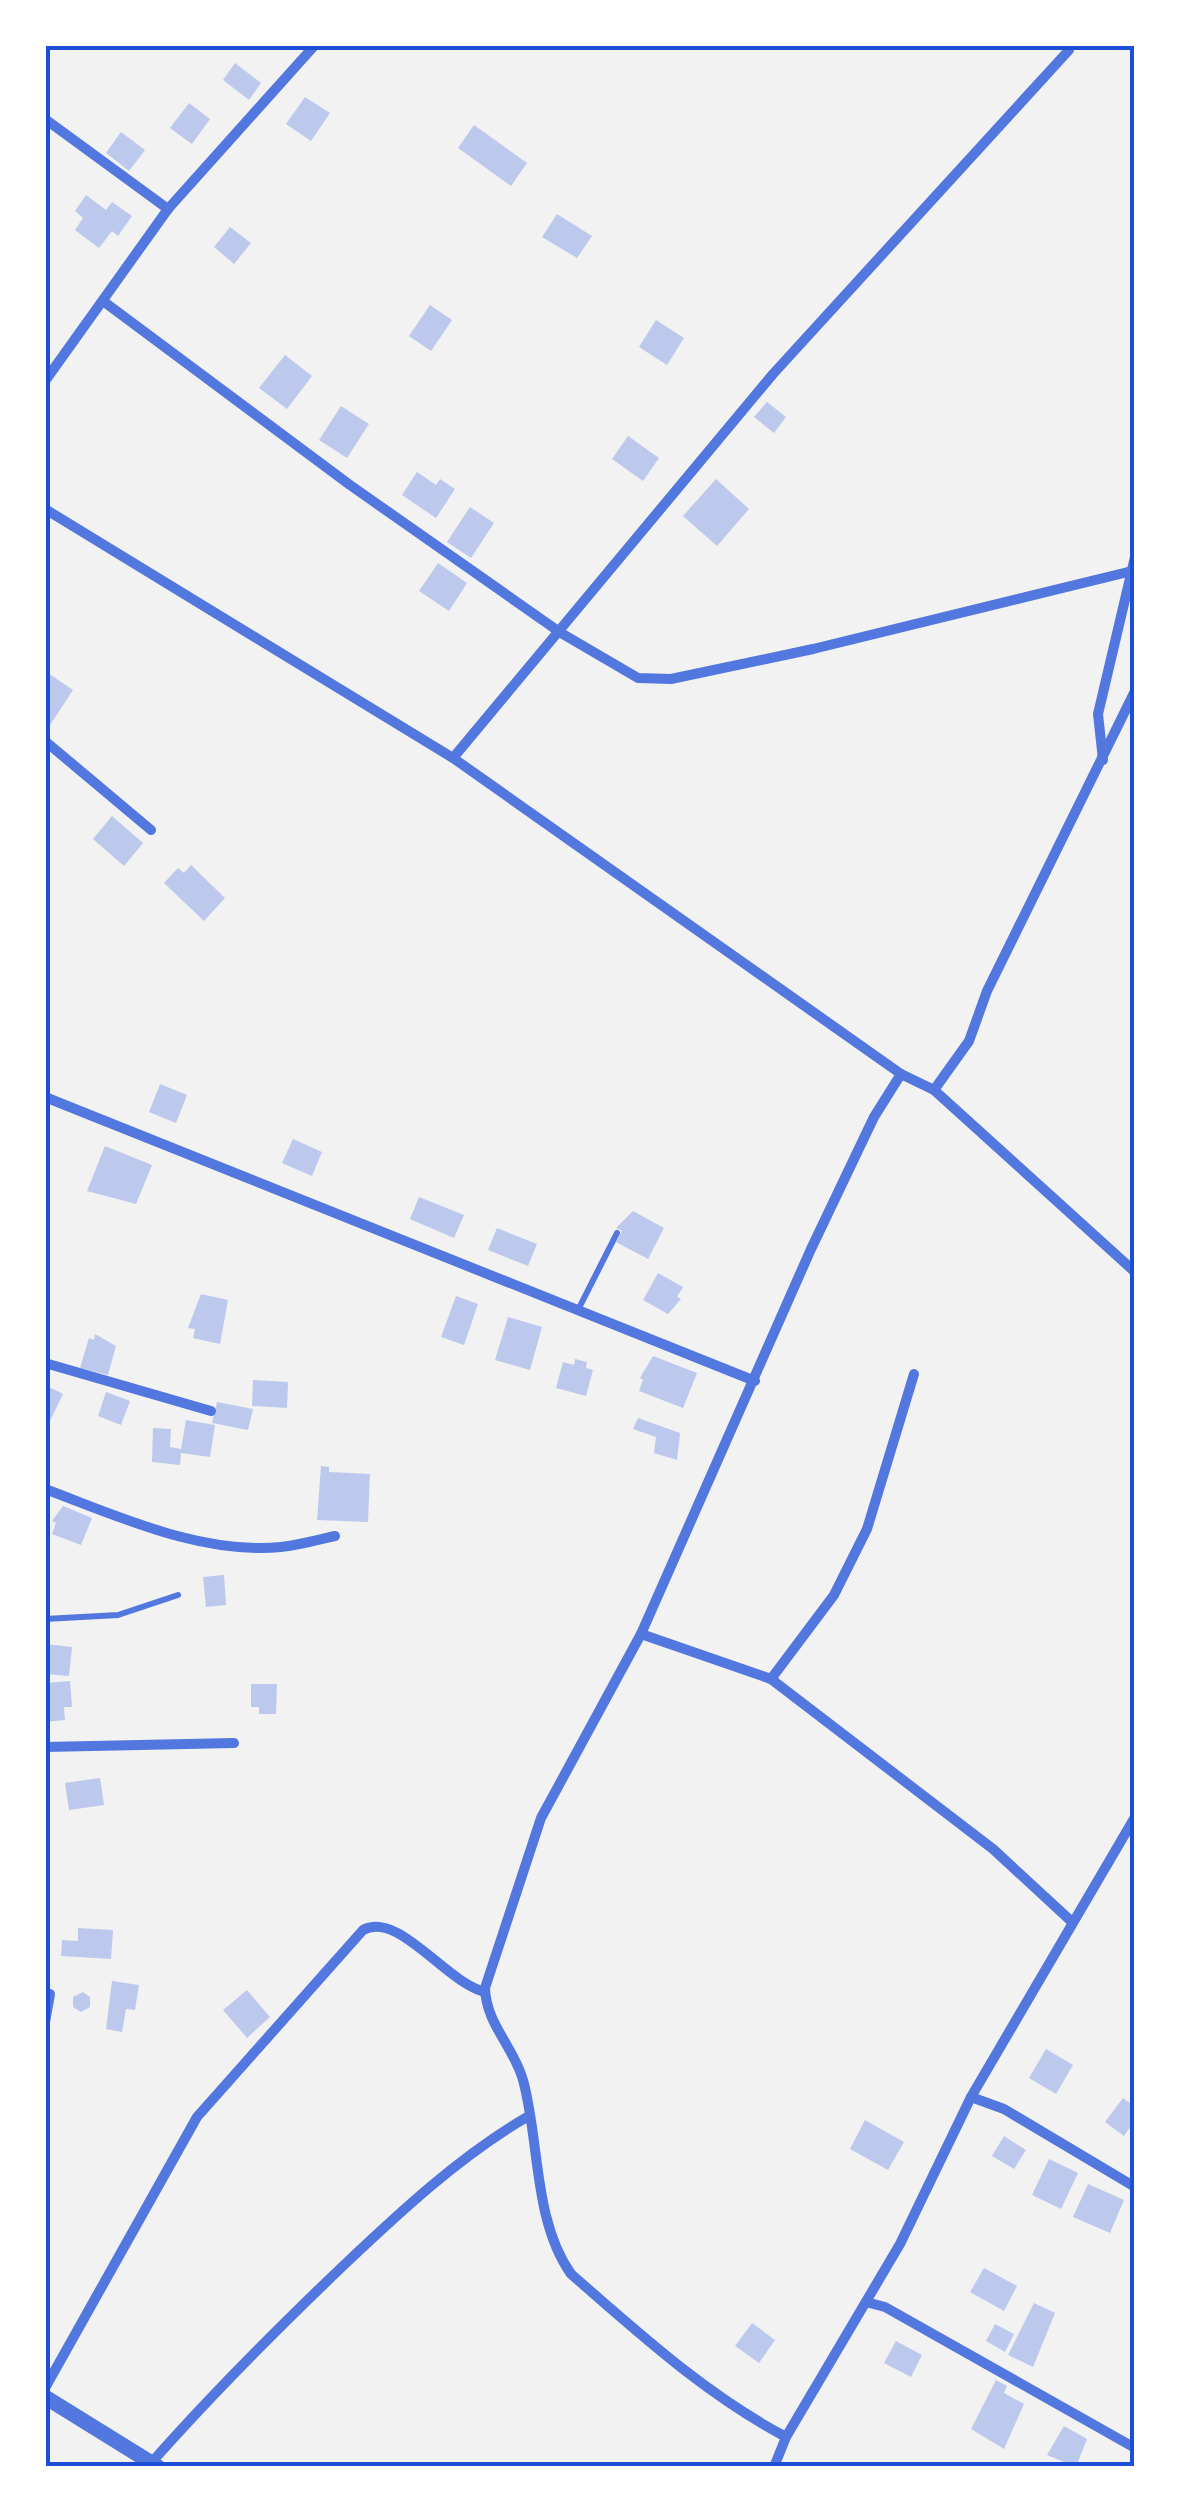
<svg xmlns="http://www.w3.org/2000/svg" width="1180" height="2512" font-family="'Work Sans',sans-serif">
	<rect width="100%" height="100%" fill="#f2f2f2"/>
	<g fill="#bdc9ec">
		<polygon points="235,63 261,83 249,100 223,80"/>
		<polygon points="305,97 330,113 311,141 286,124"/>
		<polygon points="189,103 210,119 192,144 170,128"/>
		<polygon points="474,125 527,163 511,186 458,148"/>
		<polygon points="121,132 145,150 129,171 106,153"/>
		<polygon points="86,195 106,210 112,202 132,216 118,236 112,231 99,248 75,230 83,218 75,211"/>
		<polygon points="557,214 592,236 577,258 542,237"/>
		<polygon points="230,227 251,243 234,264 214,247"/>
		<polygon points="430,305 452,320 431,351 409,336"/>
		<polygon points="656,320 684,338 667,365 639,347"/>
		<polygon points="285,355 312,376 287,409 259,388"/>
		<polygon points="767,402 786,417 774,433 754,417"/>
		<polygon points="341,406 369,424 347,458 319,440"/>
		<polygon points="628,436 659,458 643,481 612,459"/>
		<polygon points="417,472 436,485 440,479 455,489 436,518 402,495"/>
		<polygon points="716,479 749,509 717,546 683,516"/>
		<polygon points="470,507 494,523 471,558 447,542"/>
		<polygon points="438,563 467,583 449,611 419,591"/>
		<polygon points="45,671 73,690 50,725 45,722"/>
		<polygon points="112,816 143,843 124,866 93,839"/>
		<polygon points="191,865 225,898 204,921 164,883 178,868 184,873"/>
		<polygon points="160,1084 187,1095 176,1123 149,1112"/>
		<polygon points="293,1139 322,1152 312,1176 282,1163"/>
		<polygon points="105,1146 152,1165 136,1204 87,1191"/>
		<polygon points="419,1197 464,1215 454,1238 410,1219"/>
		<polygon points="633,1211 664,1228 648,1259 616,1242 622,1231 616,1228"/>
		<polygon points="497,1228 537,1244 528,1266 488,1250"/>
		<polygon points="658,1273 683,1287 677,1297 681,1299 668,1314 643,1300"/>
		<polygon points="201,1294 228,1300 220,1344 193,1338 195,1329 188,1328"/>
		<polygon points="456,1296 478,1304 464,1345 441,1337"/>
		<polygon points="508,1317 542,1327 530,1370 495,1360"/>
		<polygon points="95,1334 116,1346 108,1375 80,1368 89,1338 94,1340"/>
		<polygon points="653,1356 697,1373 683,1408 639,1391 643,1380 640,1378"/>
		<polygon points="575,1359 587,1362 586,1368 593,1370 586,1396 556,1388 563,1362 574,1365"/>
		<polygon points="253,1380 288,1382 287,1408 252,1406"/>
		<polygon points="45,1385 63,1394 48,1425 45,1423"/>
		<polygon points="106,1392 130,1401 121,1425 98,1416"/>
		<polygon points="217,1402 253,1409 248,1430 212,1423"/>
		<polygon points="638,1418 680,1433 677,1460 654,1453 656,1437 633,1429"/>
		<polygon points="186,1420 215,1425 210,1457 181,1453 180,1465 152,1462 153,1428 171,1429 170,1447 181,1449"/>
		<polygon points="321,1466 329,1467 329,1472 370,1474 368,1522 317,1520"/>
		<polygon points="63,1506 92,1518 81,1545 52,1534 56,1523 52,1521"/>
		<polygon points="224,1575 226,1605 206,1607 203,1577"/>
		<polygon points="45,1644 72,1647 69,1676 45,1674"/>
		<polygon points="70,1681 72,1707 64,1707 65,1720 45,1722 45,1683"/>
		<polygon points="251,1684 277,1684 276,1714 259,1714 259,1707 251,1707"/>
		<polygon points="100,1778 104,1805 69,1810 65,1783"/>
		<polygon points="78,1928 113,1930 111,1959 61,1956 62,1940 78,1941"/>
		<polygon points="112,1981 139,1985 135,2010 126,2009 122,2032 106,2029"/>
		<polygon points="247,1990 270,2017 247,2038 223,2010"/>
		<polygon points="83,1992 90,1997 90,2007 81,2012 73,2007 73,1997"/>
		<polygon points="1046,2049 1073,2065 1056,2094 1029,2078"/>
		<polygon points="1123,2098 1135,2107 1135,2120 1124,2136 1105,2122"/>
		<polygon points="865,2120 904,2142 888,2170 850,2149"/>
		<polygon points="1004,2136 1026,2150 1014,2169 992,2156"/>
		<polygon points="1049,2159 1078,2173 1061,2209 1032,2195"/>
		<polygon points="1088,2184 1124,2200 1110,2233 1073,2217"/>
		<polygon points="984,2268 1017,2286 1004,2311 970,2292"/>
		<polygon points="1034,2303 1055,2313 1033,2367 1008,2355"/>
		<polygon points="752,2323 775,2340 759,2363 735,2346"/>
		<polygon points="995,2324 1014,2334 1005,2352 986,2341"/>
		<polygon points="896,2341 922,2355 911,2377 884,2363"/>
		<polygon points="996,2380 1007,2386 1004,2393 1024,2404 1004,2449 971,2429"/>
		<polygon points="1064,2426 1087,2439 1076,2467 1047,2455"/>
	</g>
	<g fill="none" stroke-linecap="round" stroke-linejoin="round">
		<g stroke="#5277de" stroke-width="6">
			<polyline points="579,1308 617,1233"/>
			<polyline points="45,1619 118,1615 178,1595"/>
		</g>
		<g stroke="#5277de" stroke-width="10">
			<polyline points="45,119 168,209"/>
			<polyline points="103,301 350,485 561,633 638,678 671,679 813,649 1128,572"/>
			<polyline points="45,381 168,209 315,45"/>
			<polyline points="45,509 453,758 901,1074 934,1090 1135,1272"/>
			<polyline points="45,741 151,830"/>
			<polyline points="453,758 773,374 1069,50"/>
			<polyline points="1103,760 1098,714 1135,557"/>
			<polyline points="934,1090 969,1041 987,991 1135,691"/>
			<polyline points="45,1097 755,1381"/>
			<polyline points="45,1363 211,1411"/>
			<path d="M45,1489c73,27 156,66 236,58 18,-2 36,-7 54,-11"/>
			<polyline points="641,1634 771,1679 993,1849 1071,1921"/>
			<polyline points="771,1679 834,1595 867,1529 914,1374"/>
			<polyline points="45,1747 234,1743"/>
			<polyline points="45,2022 50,1994"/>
			<polyline points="971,2097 1004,2109 1135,2187"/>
			<polyline points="866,2302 885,2307 1135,2448"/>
			<path d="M45,2388l152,-271 166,-187c36,-19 82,52 122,62"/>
			<path d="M786,2437c-81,-43 -146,-103 -215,-163 -38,-54 -31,-132 -48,-194 -9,-33 -37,-56 -38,-92l56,-170 100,-184 170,-385 63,-132 27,-43"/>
			<path d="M152,2462c61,-69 125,-133 192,-197 56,-53 116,-109 183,-148"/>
			<polyline points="774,2467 786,2437 900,2244 971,2097 1135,1817"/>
		</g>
		<polyline stroke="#5277de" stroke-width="15" points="45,2397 158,2467"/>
	</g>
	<rect width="1180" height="2512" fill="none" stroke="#ffffff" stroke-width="95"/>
	<rect x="48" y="48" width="1084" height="2416" fill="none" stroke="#1d4ed8" stroke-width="4"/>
</svg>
